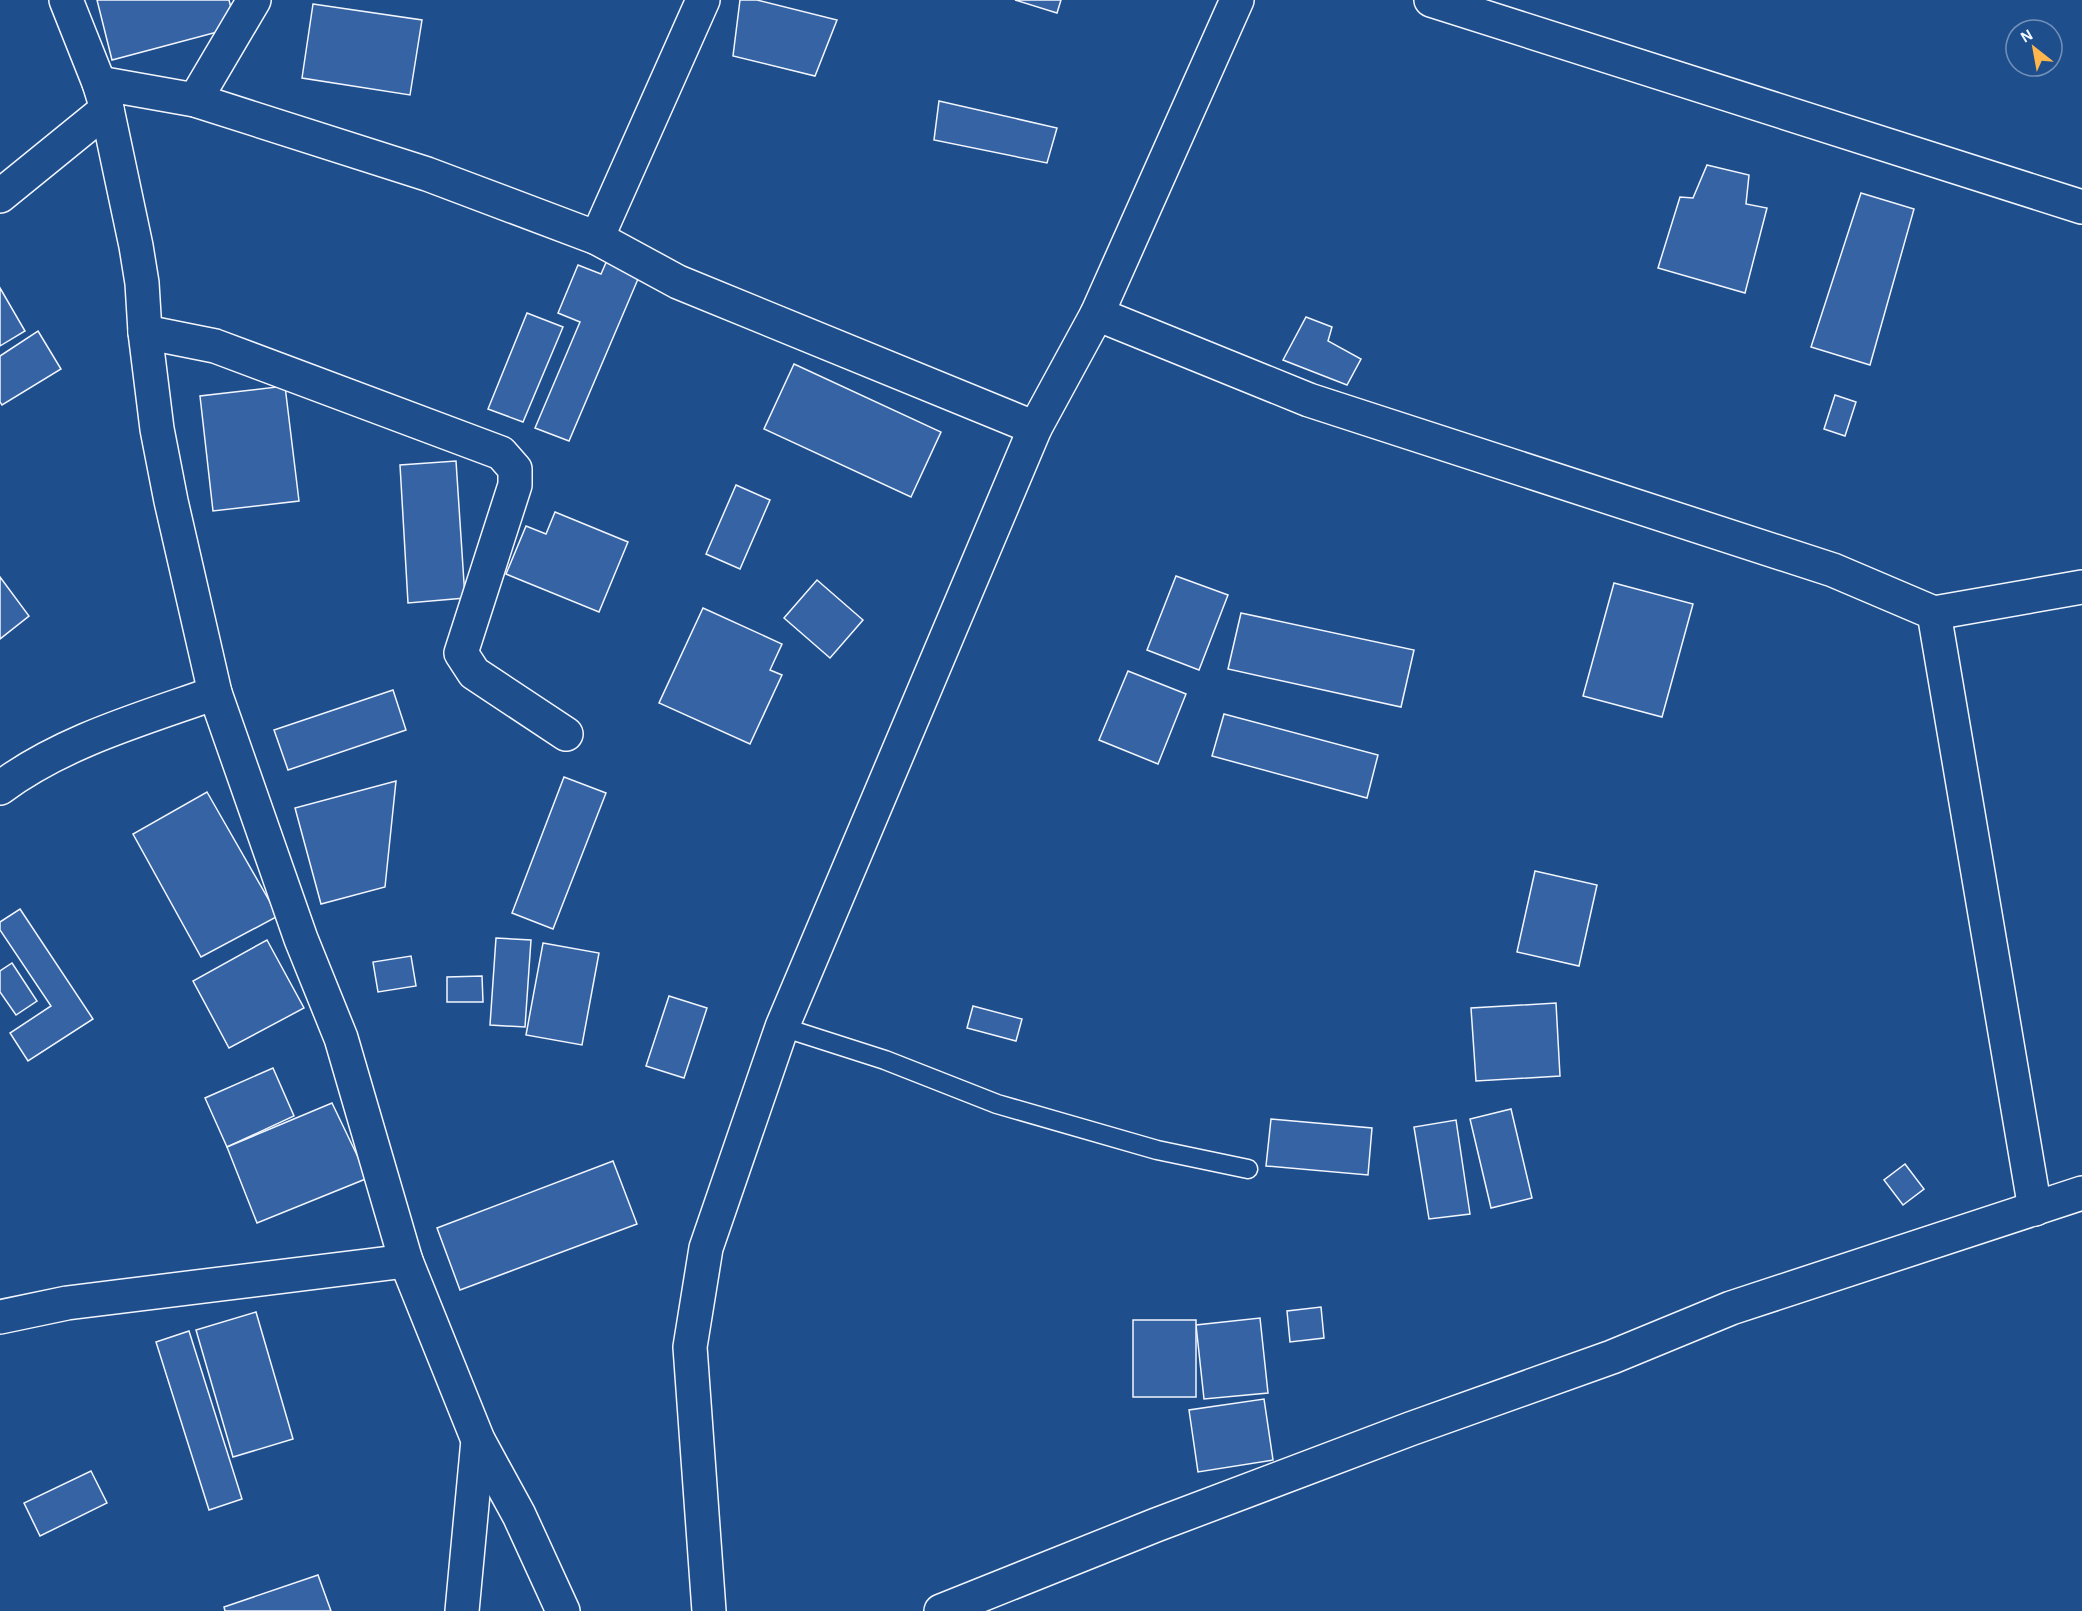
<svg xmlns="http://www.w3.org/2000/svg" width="2082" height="1611" font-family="'Alegreya Sans',sans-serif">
	<rect width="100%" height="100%" fill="#1f4e8c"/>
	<g fill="#3563a3" stroke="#f2f6ff" stroke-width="1.5">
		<polygon points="97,0 229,0 236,27 112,60"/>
		<polygon points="740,0 757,0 837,20 815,76 733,56"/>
		<polygon points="1015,0 1061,0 1057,13"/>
		<polygon points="313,4 422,20 410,95 302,78"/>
		<polygon points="939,101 1057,128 1047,163 934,140"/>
		<polygon points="1707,165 1749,175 1746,204 1767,208 1745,293 1658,268 1680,197 1693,198"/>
		<polygon points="1861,193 1914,209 1870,365 1811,347"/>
		<polygon points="608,258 641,272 569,441 535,428 580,322 558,313 578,265 601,274"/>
		<polygon points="0,288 25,331 0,346"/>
		<polygon points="527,313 563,327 523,422 488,409"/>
		<polygon points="1306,317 1332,327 1328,341 1361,359 1347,385 1283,360"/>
		<polygon points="38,331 61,369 2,405 0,402 0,356"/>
		<polygon points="794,364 941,432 911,497 764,429"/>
		<polygon points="285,386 299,501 213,511 200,396"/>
		<polygon points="1835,395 1856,402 1845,436 1824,429"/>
		<polygon points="456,461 465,598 408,603 400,465"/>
		<polygon points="736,485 770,500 740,569 706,554"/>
		<polygon points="555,512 628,542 599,612 506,574 526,526 546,534"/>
		<polygon points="1176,576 1228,595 1199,670 1147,650"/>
		<polygon points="0,577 29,616 0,639"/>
		<polygon points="817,580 863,620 830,658 784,618"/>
		<polygon points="1614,583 1693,604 1662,717 1583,696"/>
		<polygon points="703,608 782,644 770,670 782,675 750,744 659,703"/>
		<polygon points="1241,613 1414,650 1401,707 1228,669"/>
		<polygon points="1128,671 1186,694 1158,764 1099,740"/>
		<polygon points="393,690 406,730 288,770 274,730"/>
		<polygon points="1224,714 1378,755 1367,798 1212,756"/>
		<polygon points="564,777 606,793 553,929 512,913"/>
		<polygon points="396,781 385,887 321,904 295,808"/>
		<polygon points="207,792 278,916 201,957 133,834"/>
		<polygon points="1535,871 1597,885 1579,966 1517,952"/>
		<polygon points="20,909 93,1019 28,1061 10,1033 51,1006 0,930 0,922"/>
		<polygon points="496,938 531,940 525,1027 490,1025"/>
		<polygon points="267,940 304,1008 229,1048 193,981"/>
		<polygon points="543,943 599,953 582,1045 526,1035"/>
		<polygon points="411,956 416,986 378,992 373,962"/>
		<polygon points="12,963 37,1001 16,1015 0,992 0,971"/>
		<polygon points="482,976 483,1002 447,1002 447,977"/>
		<polygon points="669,996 707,1008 684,1078 646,1066"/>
		<polygon points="1556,1003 1560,1076 1476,1081 1471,1008"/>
		<polygon points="973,1006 1022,1019 1016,1041 967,1028"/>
		<polygon points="273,1068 294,1116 227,1147 205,1098"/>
		<polygon points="332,1103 368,1178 257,1223 227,1147"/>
		<polygon points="1511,1109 1532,1198 1491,1208 1470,1119"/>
		<polygon points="1271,1119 1372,1128 1368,1175 1266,1166"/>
		<polygon points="1456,1120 1470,1214 1429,1219 1414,1127"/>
		<polygon points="613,1161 637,1224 460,1290 437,1228"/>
		<polygon points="1905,1164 1924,1189 1903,1205 1884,1180"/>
		<polygon points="1321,1307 1324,1338 1290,1342 1287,1311"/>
		<polygon points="256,1312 293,1439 233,1457 196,1330"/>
		<polygon points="1260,1318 1268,1393 1204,1399 1196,1325"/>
		<rect x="1133" y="1320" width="63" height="77"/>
		<polygon points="189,1331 242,1499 209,1510 156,1342"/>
		<polygon points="1264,1399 1273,1460 1198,1472 1189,1410"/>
		<polygon points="91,1471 107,1503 40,1536 24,1503"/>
		<polygon points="318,1575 331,1611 225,1611 224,1607"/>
	</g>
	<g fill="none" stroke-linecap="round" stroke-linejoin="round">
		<defs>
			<polyline id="service" points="782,1027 885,1060 997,1104 1157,1150 1248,1169"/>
			<g id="minor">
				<polyline points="66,0 99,83 107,109 136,246 142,283 145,332 157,429 171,501 215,693 301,939 341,1038 406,1261 478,1440 519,1515 563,1611"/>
				<polyline points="1431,0 2082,207"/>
				<polyline points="99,83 195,100 427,174 597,238 678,282 1035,428"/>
				<polyline points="195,100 254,0"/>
				<polyline points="0,196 107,109"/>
				<polyline points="597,238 703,0"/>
				<polyline points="1097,314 1309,400 1833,570 1934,613 2035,1209"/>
				<polyline points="145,332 215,346 501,453 515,469 515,485 461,653 474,673 566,734"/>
				<polyline points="1934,613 2082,587"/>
				<path d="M0,788c63,-47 142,-69 215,-95"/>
				<polyline points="0,1317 67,1303 406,1261"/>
				<polyline points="462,1611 478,1440"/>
				<polyline points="941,1611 1156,1525 1410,1429 1612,1357 1731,1308 2082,1193"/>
			</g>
			<polyline id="tertiary" points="709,1611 690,1347 706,1248 782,1027 1035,428 1097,314 1237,0"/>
		</defs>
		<use href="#service" stroke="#f2f6ff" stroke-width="21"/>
		<use href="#minor" stroke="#f2f6ff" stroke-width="36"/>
		<use href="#tertiary" stroke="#f2f6ff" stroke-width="36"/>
		<use href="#service" stroke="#1f4e8c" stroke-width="18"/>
		<use href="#minor" stroke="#1f4e8c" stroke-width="33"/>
		<use href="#tertiary" stroke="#1f4e8c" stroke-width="33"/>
	</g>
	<g transform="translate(2034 48) rotate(329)"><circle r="28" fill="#1f4e8c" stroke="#7391ba" stroke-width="1.5"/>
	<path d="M0-4.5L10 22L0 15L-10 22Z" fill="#ffb74d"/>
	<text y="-9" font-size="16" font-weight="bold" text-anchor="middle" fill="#f2f6ff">N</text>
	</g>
</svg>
